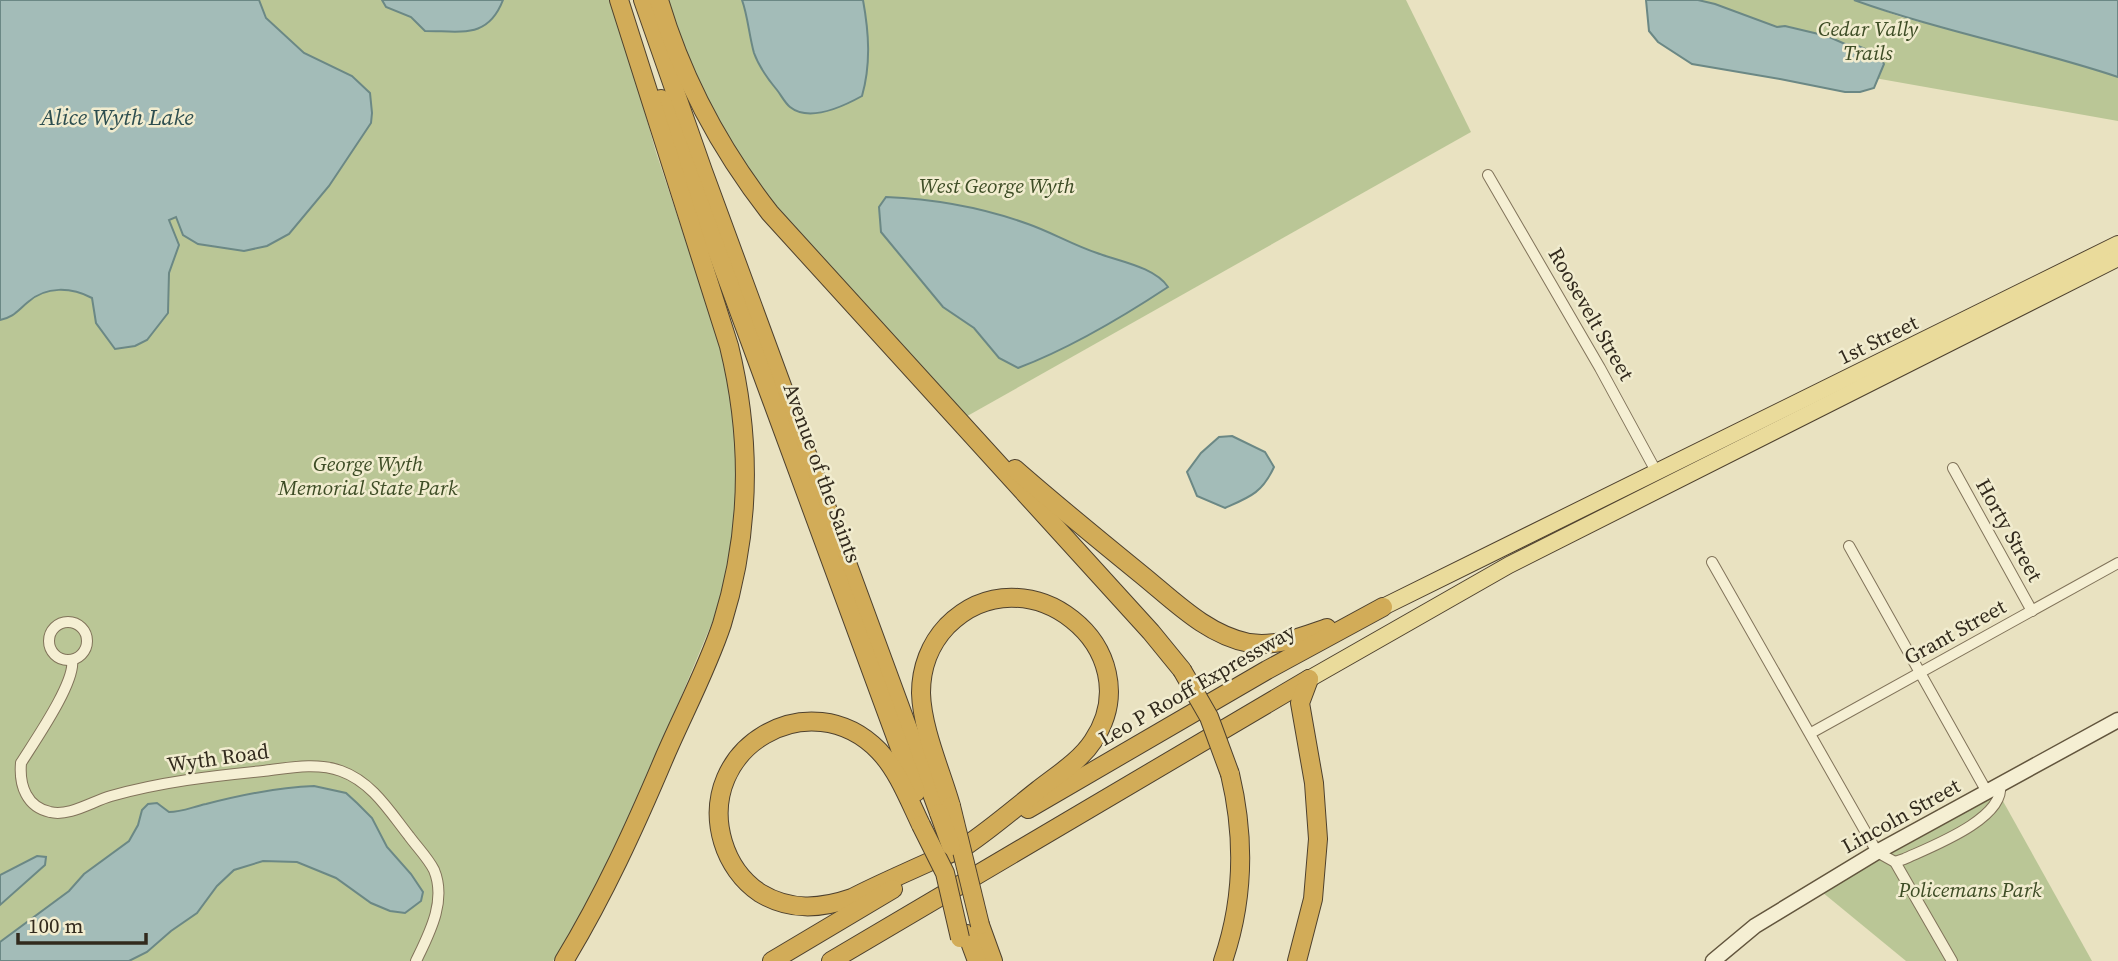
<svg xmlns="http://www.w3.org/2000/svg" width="2118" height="961" font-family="'Source Serif 4',serif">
	<rect width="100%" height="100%" fill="#e9e2c1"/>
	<g fill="#bac696">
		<polygon points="0,0 613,0 656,152 714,326 730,387 736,446 735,507 730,563 716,613 630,819 594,896 553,961 0,961"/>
		<polygon points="660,0 1406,0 1471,132 962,419 736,166"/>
		<polygon points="1664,0 1854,0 1901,17 2034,51 2118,77 2118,121 1869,77"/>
		<polygon points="1999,794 2092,961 1906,961 1822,892"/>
	</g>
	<g fill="#a3bcb8" stroke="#6b8885" stroke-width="2">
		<path d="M0,0h259l7,18 38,35 48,23 18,17 2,20 -1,10 -42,63 -40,48 -22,12 -23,5 -46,-7 -15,-9 -7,-18 -7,3 10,25 -10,28 -1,40 -21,27 -12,6 -20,3 -19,-26 -4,-25c-21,-11 -46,-12 -64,4 -11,9 -14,15 -28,18z"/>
		<path d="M382,0h121c-15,39 -41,31 -78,31l-14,-14 -25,-10z"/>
		<path d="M742,0h121c6,33 8,64 -1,96 -18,10 -52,27 -72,11 -5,-4 -9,-12 -13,-17 -10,-12 -18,-23 -23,-37 -5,-18 -6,-36 -12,-53z"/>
		<polygon points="1646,0 1698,0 1715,4 1777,27 1785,26 1827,36 1845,44 1856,45 1879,55 1884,64 1874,88 1860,92 1845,92 1780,79 1692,64 1658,42 1649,31"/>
		<path d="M1854,0h264v77c-87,-29 -178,-46 -264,-77z"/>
		<path d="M886,197c49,2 95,10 142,27 23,8 45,21 69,29 21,8 58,14 71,34 -47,31 -97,61 -150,81l-19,-10 -25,-30 -31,-21 -62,-75 -2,-25z"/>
		<path d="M1232,436l33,16 9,15c-12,26 -24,30 -49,41l-28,-12 -10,-24 14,-19 18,-16z"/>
		<path d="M314,786l32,7 11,10 15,15 15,29 24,27 12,18 -2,9 -16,12 -15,-2 -19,-8 -35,-25 -39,-16 -34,-1 -29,9 -17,16 -20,27 -26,18 -24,21 -18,9h-129v-19l69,-51 15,-17 45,-33 9,-16 4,-15 6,-6 9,-1 12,9c13,0 23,-5 37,-8 35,-9 71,-17 108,-18z"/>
		<polygon points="37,856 46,857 45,865 0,905 0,875"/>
	</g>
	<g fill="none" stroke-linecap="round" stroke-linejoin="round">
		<defs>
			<g id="minor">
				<polyline points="1488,175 1600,368 1657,473"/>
				<polyline points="1953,468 2032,611"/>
				<polyline points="1849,546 1987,792"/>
				<polyline points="1712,562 1877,852 1895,862 1952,961"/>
				<circle cx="68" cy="641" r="19"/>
				<path d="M72,660c4,22 -38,82 -51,103 -2,23 6,44 29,49 19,5 43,-11 61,-16 49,-14 101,-20 152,-25 25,-3 54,-9 78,0 31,11 49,41 68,65 8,11 19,22 25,34 13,31 -5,64 -18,91"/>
				<polyline points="1811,733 2118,563"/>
				<path d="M1895,862l9,-3c26,-12 101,-40 96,-74"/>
			</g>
			<polyline id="secondary" points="1713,961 1755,926 1877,852 2118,720"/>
			<g id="primary">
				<polyline points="1383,607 2118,244"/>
				<polyline points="1309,679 1509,565 2118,258"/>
			</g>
			<g id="motorway">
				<polyline points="643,0 703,171 939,813"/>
				<path d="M659,0c23,78 61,149 111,213l381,419 31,38"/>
				<polyline points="661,99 916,792"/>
				<path d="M1015,469c41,36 84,71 127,106 32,26 65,60 107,68 28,4 52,-6 78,-15"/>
				<polyline points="1028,809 1267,670 1383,607"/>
				<path d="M921,825c-12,-25 -23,-54 -42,-74 -69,-71 -184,-3 -156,91 6,20 19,39 37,51 30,18 60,16 92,5 25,-13 51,-24 77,-36 12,-5 27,-10 38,-17 25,-17 48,-37 71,-55 19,-15 42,-29 55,-49 61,-92 -68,-194 -146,-115 -17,18 -26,42 -26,67 1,36 20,78 30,113"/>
				<polyline points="980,925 993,961"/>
				<polyline points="967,934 977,961"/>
				<path d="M564,961c40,-66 71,-134 101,-205 19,-44 42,-87 57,-132 29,-93 30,-184 7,-278l-110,-346"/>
				<polyline points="772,961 893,889"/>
				<polyline points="831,961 1309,679"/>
				<path d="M1223,961c21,-61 22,-124 7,-187"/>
				<polyline points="1297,961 1313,899 1318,839 1314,783 1300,703 1309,679"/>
			</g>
		</defs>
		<use href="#minor" stroke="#81735a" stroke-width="12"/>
		<use href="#secondary" stroke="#62553d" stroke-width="17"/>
		<use href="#primary" stroke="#4e412e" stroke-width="18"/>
		<use href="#motorway" stroke="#4e412e" stroke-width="20"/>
		<use href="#minor" stroke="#f5efd3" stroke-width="10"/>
		<use href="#secondary" stroke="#f5efd3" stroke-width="14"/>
		<use href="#primary" stroke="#eadb9b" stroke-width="16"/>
		<use href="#motorway" stroke="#d2ac58" stroke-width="18"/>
		<defs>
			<g id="motorway-bridge">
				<polyline points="1182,670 1209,717 1230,774"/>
				<polyline points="951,806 980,925"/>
				<polyline points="939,813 951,846"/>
				<polyline points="921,825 945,873 960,938"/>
			</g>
		</defs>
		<use href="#motorway-bridge" stroke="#4e412e" stroke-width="20" stroke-linecap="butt"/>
		<use href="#motorway-bridge" stroke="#d2ac58" stroke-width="18"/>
	</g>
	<g text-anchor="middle" stroke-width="5" stroke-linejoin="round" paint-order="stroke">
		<g font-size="21" font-style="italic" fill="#3d4c25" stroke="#f1eccf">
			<text x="1868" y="36">Cedar Vally<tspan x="1868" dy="24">Trails</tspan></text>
			<text x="997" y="193">West George Wyth</text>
			<text x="368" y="471">George Wyth<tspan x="368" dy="24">Memorial State Park</tspan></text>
			<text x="1970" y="897">Policemans Park</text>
		</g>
		<g font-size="21" fill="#322a1d" stroke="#f1eccf">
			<text transform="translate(1591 314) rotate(60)" y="7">Roosevelt Street</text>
			<text transform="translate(1878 340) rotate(-26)" y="7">1st Street</text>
			<text transform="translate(822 473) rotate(70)" y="7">Avenue of the Saints</text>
			<text transform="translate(2009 530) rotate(61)" y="7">Horty Street</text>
			<text transform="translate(1955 632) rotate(-29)" y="7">Grant Street</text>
			<text transform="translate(1197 685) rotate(-30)" y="7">Leo P Rooff Expressway</text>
			<text transform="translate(218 758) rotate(-8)" y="7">Wyth Road</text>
			<text transform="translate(1901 816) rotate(-29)" y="7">Lincoln Street</text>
		</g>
		<g font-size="23" font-style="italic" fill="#2d4e50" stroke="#f1eccf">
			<text x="117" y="125">Alice Wyth Lake</text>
		</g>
	</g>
	<path d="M18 933v10h128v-10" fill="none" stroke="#322a1d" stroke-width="3.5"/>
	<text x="28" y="933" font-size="21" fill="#322a1d" stroke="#f1eccf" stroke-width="5" paint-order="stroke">100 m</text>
</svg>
